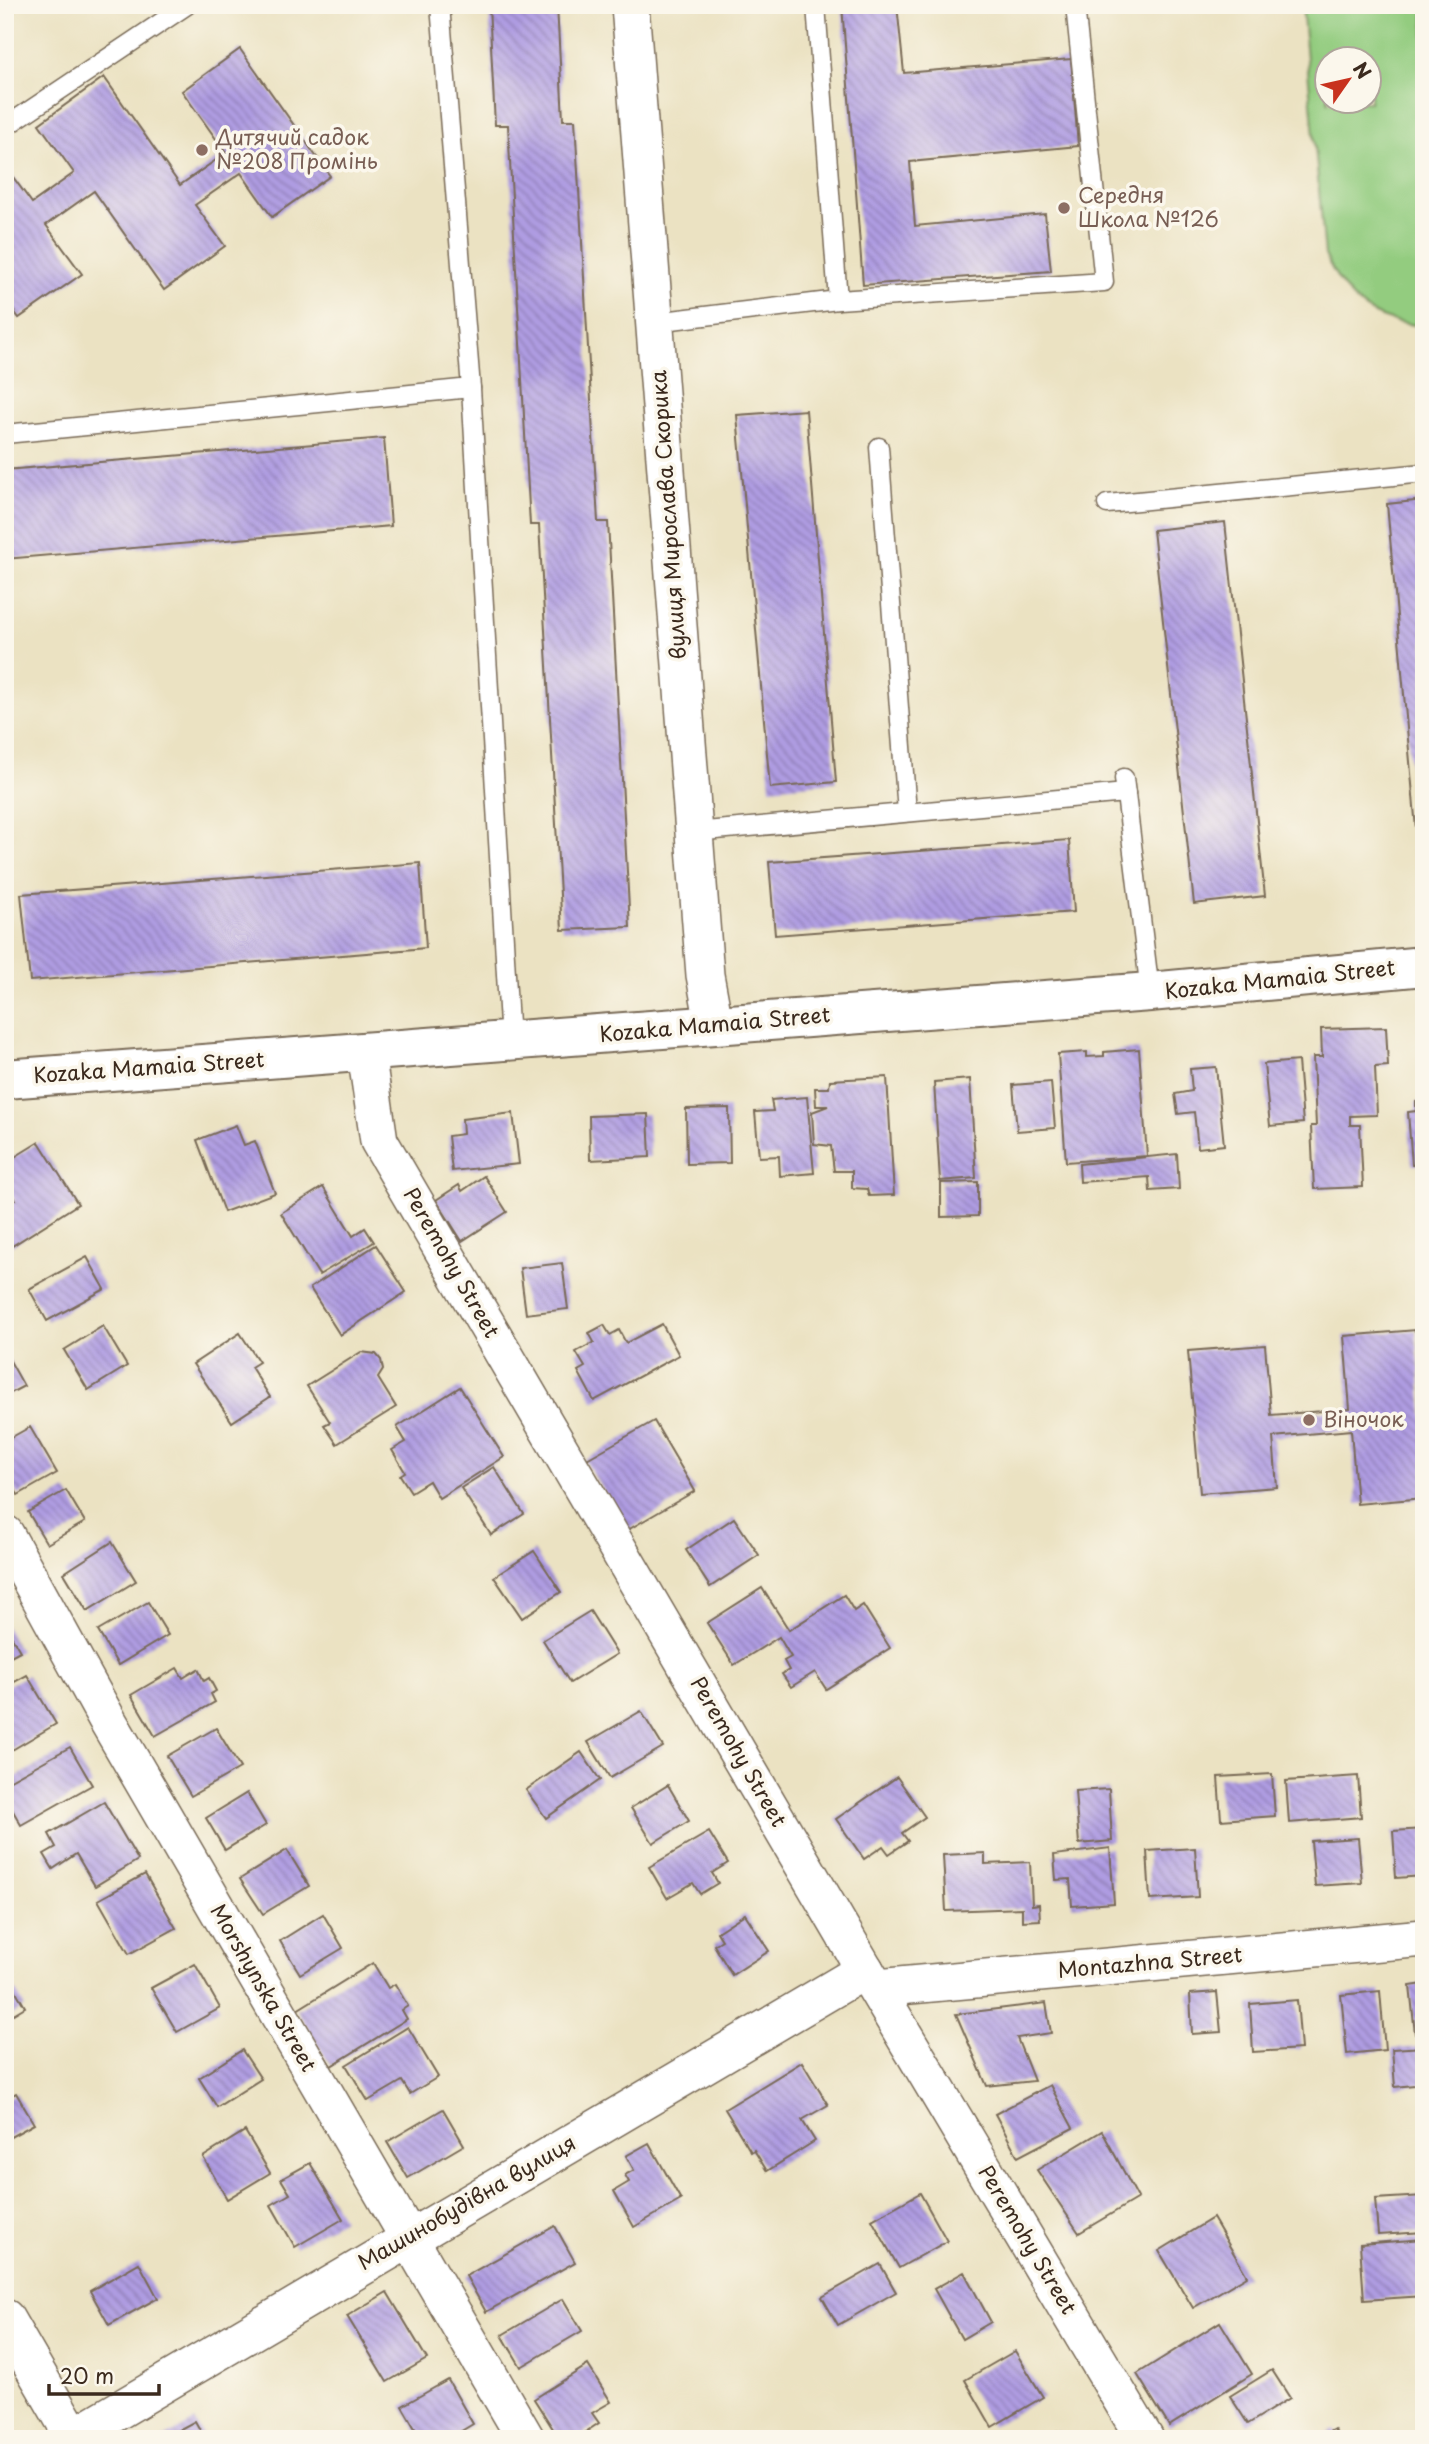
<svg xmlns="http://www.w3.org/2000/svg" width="1429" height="2444" font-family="'Playpen Sans',sans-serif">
	<defs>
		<pattern id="building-back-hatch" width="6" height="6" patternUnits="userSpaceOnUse" patternTransform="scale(1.75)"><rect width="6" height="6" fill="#af9ce2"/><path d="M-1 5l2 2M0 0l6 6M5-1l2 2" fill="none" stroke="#907fb7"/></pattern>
	</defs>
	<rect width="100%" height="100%" fill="#fbf7ec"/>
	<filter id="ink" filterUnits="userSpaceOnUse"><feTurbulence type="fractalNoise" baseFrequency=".0143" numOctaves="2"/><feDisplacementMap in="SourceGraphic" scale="14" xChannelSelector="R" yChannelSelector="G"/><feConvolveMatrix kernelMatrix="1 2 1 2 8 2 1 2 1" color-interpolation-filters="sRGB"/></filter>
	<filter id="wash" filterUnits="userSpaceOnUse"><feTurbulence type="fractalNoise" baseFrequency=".00686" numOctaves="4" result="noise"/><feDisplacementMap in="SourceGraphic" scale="28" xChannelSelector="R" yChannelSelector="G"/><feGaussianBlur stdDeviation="1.57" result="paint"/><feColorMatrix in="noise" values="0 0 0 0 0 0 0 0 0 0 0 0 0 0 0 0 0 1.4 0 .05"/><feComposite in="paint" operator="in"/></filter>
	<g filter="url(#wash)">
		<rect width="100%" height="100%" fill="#ebe2c2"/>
		<path fill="#93cc7f" stroke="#677b4e" stroke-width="2" fill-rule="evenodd" d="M1302,5h122v321c-55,-5 -76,-23 -99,-71zM1328,60h42v42h-42z"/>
		<g id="blocks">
			<g fill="url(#building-back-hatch)">
				<polygon points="489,5 557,5 563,120 575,120 598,522 608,522 630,927 562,930 539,525 530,525 508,125 495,125"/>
				<polygon points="842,5 897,5 904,73 1071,59 1078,146 910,162 915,226 1045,214 1051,271 863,285"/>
				<polygon points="240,49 330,176 272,217 241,173 195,205 225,246 164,290 94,191 46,225 82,274 19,318 5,299 5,166 32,203 74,173 39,124 104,77 180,185 226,153 182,91"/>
				<polygon points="806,410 836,782 770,788 737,415"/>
				<polygon points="384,438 391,526 5,559 5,470"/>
				<polygon points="1424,500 1424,885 1421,885 1387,504"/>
				<polygon points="1225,522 1265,896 1194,904 1153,530"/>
				<polygon points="1069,840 1074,912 775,935 769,862"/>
				<polygon points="420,863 426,948 30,981 21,894"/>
				<polygon points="1386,1027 1388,1066 1375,1067 1377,1115 1350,1116 1350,1125 1360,1125 1363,1187 1314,1189 1311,1126 1316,1126 1313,1057 1322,1057 1321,1029"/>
				<polygon points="1139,1049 1147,1156 1066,1162 1058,1054 1087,1052 1087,1057 1104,1056 1104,1052"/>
				<polygon points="1298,1061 1303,1123 1270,1126 1264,1064"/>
				<polygon points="1216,1067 1224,1145 1198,1148 1194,1112 1178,1114 1175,1094 1192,1091 1190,1069"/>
				<polygon points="887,1077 894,1195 869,1196 867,1189 852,1188 852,1171 834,1171 831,1146 814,1144 812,1112 828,1106 816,1106 815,1088 829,1088 830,1080"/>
				<polygon points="970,1079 976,1178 940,1181 934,1082"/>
				<polygon points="1051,1082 1055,1128 1017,1131 1013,1085"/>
				<polygon points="807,1097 814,1173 780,1176 779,1156 759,1157 755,1112 773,1111 771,1100"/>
				<polygon points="1424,1101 1424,1165 1412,1165 1408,1112 1416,1111 1416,1102"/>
				<polygon points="729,1108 730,1163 687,1164 686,1109"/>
				<polygon points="513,1113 519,1164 452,1171 448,1136 463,1134 462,1119"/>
				<polygon points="648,1114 650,1157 590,1160 589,1116"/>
				<polygon points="236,1125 244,1145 255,1141 275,1193 224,1212 197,1140"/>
				<polygon points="39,1142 78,1204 12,1246 5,1235 5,1206 15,1200 5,1185 5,1163"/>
				<polygon points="1177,1154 1179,1189 1150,1191 1149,1177 1080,1182 1079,1164"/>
				<polygon points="484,1176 507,1212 462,1241 436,1200 459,1185 462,1191"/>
				<polygon points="978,1182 978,1216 941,1217 941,1183"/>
				<polygon points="323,1187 353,1236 365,1228 374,1242 319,1275 281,1213"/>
				<polygon points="376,1245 406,1292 340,1335 310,1288"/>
				<polygon points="87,1257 105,1289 47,1321 29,1289"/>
				<polygon points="562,1263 568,1309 526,1314 520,1268"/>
				<polygon points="662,1324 679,1355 594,1401 578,1371 585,1367 576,1352 594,1342 589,1333 604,1325 610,1335 619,1330 626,1343"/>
				<polygon points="103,1326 127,1366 88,1390 64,1350"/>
				<polygon points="1416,1330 1424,1424 1424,1498 1357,1504 1351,1430 1273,1437 1277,1487 1200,1493 1188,1351 1265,1345 1271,1415 1350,1409 1344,1336"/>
				<polygon points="240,1333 259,1362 251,1367 270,1397 232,1422 193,1364"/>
				<polygon points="5,1352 24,1386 5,1396"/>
				<polygon points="361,1352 376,1354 381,1360 383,1370 378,1378 396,1407 337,1444 324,1425 330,1422 307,1386"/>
				<polygon points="460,1387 504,1457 439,1498 429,1481 411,1492 400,1475 405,1472 392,1450 406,1442 397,1427"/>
				<polygon points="654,1421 695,1491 626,1531 585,1460"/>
				<polygon points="30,1427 57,1473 18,1495 5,1473 5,1441"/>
				<polygon points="494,1467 524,1514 491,1535 461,1488"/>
				<polygon points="66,1490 85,1522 47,1544 28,1512"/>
				<polygon points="734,1518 759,1555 710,1587 686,1550"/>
				<polygon points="112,1542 136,1581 87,1611 64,1573"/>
				<polygon points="534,1551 561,1592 522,1618 494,1577"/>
				<polygon points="762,1588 789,1630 844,1595 854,1611 863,1605 890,1648 826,1689 815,1672 791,1687 782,1674 789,1670 784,1661 791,1657 779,1637 734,1665 707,1623"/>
				<polygon points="148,1602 168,1635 118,1665 98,1631"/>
				<polygon points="590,1611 617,1654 570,1683 543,1640"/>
				<polygon points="5,1625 20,1651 5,1659"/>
				<polygon points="177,1668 183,1678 198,1669 204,1681 209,1678 216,1691 211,1694 215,1702 155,1736 131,1695"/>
				<polygon points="27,1675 56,1724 12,1750 5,1739 5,1687"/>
				<polygon points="641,1711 663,1747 610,1778 588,1742"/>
				<polygon points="216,1728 240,1768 191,1796 167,1756"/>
				<polygon points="70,1747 92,1785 21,1825 5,1797 5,1783"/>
				<polygon points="581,1752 600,1780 546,1818 526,1790"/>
				<polygon points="1272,1774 1275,1816 1221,1820 1218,1777"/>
				<polygon points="1358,1776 1361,1817 1289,1823 1286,1781"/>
				<polygon points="897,1777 925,1817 902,1833 908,1841 889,1854 883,1846 864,1859 836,1819"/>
				<polygon points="668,1785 689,1821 653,1843 631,1808"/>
				<polygon points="1109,1789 1112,1841 1079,1844 1075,1791"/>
				<polygon points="247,1793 266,1825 225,1850 206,1818"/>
				<polygon points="104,1802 138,1860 95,1886 76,1854 53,1869 44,1854 56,1847 49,1834"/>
				<polygon points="1424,1829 1424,1876 1396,1878 1393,1831"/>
				<polygon points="709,1832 728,1863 712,1873 718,1883 700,1894 693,1883 667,1898 649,1867"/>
				<polygon points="1358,1838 1362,1883 1315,1886 1311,1841"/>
				<polygon points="1110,1848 1114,1903 1072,1906 1070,1879 1056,1880 1054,1855"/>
				<polygon points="1195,1848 1198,1897 1150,1900 1147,1851"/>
				<polygon points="287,1850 309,1886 263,1914 240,1879"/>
				<polygon points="985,1853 985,1864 1030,1862 1032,1905 1039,1904 1040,1920 1022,1921 1022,1908 946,1911 943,1855"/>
				<polygon points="145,1874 176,1928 129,1954 98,1900"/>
				<polygon points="323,1914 343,1948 300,1974 280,1941"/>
				<polygon points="745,1914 769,1951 732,1975 714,1945 722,1940 717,1932"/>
				<polygon points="373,1963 388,1988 395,1984 408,2006 402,2010 407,2019 331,2066 297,2010"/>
				<polygon points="195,1964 220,2008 177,2032 151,1988"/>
				<polygon points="5,1972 25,2007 5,2019"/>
				<polygon points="1424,1984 1424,2033 1415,2034 1410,1986"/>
				<polygon points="1380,1991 1385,2050 1347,2054 1341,1995"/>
				<polygon points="1217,1992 1221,2032 1192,2034 1190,1994"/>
				<polygon points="1297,2000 1301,2049 1253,2052 1250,2004"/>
				<polygon points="1046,2003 1051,2033 1017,2038 1034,2081 987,2086 956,2014"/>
				<polygon points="408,2027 438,2077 410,2094 402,2081 368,2101 346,2065"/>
				<polygon points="1424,2047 1424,2084 1395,2087 1392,2049"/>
				<polygon points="242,2050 261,2079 217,2107 199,2078"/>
				<polygon points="802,2062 828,2105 802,2120 815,2141 767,2171 754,2150 751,2152 725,2109"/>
				<polygon points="1050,2085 1073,2128 1018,2157 995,2114"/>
				<polygon points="16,2093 34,2124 5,2140 5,2099"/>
				<polygon points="443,2109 464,2145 408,2178 387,2142"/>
				<polygon points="245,2131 270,2173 227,2199 203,2157"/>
				<polygon points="1102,2131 1138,2198 1079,2233 1037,2170"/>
				<polygon points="649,2143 681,2200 634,2227 614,2191 629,2182 625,2175 634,2170 626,2156"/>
				<polygon points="310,2163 343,2219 295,2247 271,2205 290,2194 281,2179"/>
				<polygon points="920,2193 947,2241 899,2268 872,2220"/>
				<polygon points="1424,2196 1424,2232 1378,2235 1375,2199"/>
				<polygon points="1213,2218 1247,2276 1193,2308 1159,2251"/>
				<polygon points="555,2226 575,2262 486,2312 466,2276"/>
				<polygon points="1424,2239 1424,2296 1364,2300 1360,2244"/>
				<polygon points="139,2263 158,2298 109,2325 90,2291"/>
				<polygon points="880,2264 896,2292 838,2325 822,2297"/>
				<polygon points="964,2272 991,2322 962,2339 934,2289"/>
				<polygon points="387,2292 427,2359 387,2382 347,2316"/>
				<polygon points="563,2299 582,2331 521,2367 502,2335"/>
				<polygon points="1220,2322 1252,2374 1169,2426 1137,2374"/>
				<polygon points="1015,2351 1043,2397 992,2427 965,2380"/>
				<polygon points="588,2365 611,2402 592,2413 599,2423 584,2433 587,2439 544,2439 555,2432 534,2399"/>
				<polygon points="1272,2370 1290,2398 1248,2424 1230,2396"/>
				<polygon points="448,2380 473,2424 448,2439 421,2439 402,2406"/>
				<polygon points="195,2421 205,2439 162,2439"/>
				<polygon points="1334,2429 1340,2439 1317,2439"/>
				<polygon points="1057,2431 1061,2439 1043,2439"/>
			</g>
		</g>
	</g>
	<g filter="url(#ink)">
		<use href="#blocks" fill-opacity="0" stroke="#796a57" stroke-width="2"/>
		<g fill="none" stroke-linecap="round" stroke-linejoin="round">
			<defs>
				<g id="service">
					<polyline points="5,127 187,5"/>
					<polyline points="838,300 1104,282 1075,5"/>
					<polyline points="655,322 838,300 816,5"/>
					<polyline points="471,388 510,1041"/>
					<polyline points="5,434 471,388 440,5"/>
					<polyline points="879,447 907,812"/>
					<polyline points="1107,504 1424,473"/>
					<polyline points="1124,778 1150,992"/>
					<polyline points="694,832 1126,793"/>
				</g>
				<g id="minor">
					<polyline points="630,5 705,975 714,1024"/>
					<polyline points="366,1052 379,1141 865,1970 1145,2439"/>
					<polyline points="5,1534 108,1721 526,2439"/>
					<polyline points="877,1988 1424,1938"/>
					<polyline points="5,2318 75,2439"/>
					<polyline points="70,2439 865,1970"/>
				</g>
				<polyline id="tertiary" points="5,1079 1150,992 1424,966"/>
			</defs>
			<use href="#service" stroke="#796a57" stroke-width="21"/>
			<use href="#minor" stroke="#796a57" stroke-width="40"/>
			<use href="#tertiary" stroke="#796a57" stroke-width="42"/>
			<use href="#service" stroke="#fff" stroke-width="18"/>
			<use href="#minor" stroke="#fff" stroke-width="37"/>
			<use href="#tertiary" stroke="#fff" stroke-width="38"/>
		</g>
	</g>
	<g fill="#8d6e63" stroke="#fbf7ec" stroke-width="2.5">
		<circle cx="202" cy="150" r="7"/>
		<circle cx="1064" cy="208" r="7"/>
		<circle cx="1309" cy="1420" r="7"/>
	</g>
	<g text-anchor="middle" stroke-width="7" stroke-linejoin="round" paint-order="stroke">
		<g font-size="21" fill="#785e54" stroke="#fbf7ec" text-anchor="start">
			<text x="216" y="145">Дитячий садок<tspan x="216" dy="24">№208 Промінь</tspan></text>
			<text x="1078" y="203">Середня<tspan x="1078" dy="24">Школа №126</tspan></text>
			<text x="1323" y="1427">Віночок</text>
		</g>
		<g font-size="21" fill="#3b2a1e" stroke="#fbf7ec">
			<text transform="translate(669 515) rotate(-94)" y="7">вулиця Мирослава Скорика</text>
			<text transform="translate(1280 980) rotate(-6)" y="7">Kozaka Mamaia Street</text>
			<text transform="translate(715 1025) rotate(-5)" y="7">Kozaka Mamaia Street</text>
			<text transform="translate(149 1068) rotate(-4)" y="7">Kozaka Mamaia Street</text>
			<text transform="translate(451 1263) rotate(60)" y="7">Peremohy Street</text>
			<text transform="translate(738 1752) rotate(60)" y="7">Peremohy Street</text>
			<text transform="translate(1150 1963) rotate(-5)" y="7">Montazhna Street</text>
			<text transform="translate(263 1988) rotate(60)" y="7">Morshynska Street</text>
			<text transform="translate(467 2203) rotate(-30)" y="7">Машинобудівна вулиця</text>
			<text transform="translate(1027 2240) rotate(59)" y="7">Peremohy Street</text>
		</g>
	</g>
	<rect width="1429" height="2444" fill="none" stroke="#fbf7ec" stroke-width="28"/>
	<g transform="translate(1348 80) rotate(56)"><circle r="33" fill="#fbf7ec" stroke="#aea59a" stroke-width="2"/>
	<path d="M0-5L12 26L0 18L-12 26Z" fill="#c8321e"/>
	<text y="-10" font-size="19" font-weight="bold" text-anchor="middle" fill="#3b2a1e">N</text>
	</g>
	<path d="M49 2384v10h110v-10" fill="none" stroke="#3b2a1e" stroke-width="3.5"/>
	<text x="60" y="2384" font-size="21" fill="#3b2a1e" stroke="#fbf7ec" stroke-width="5" paint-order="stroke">20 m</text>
</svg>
